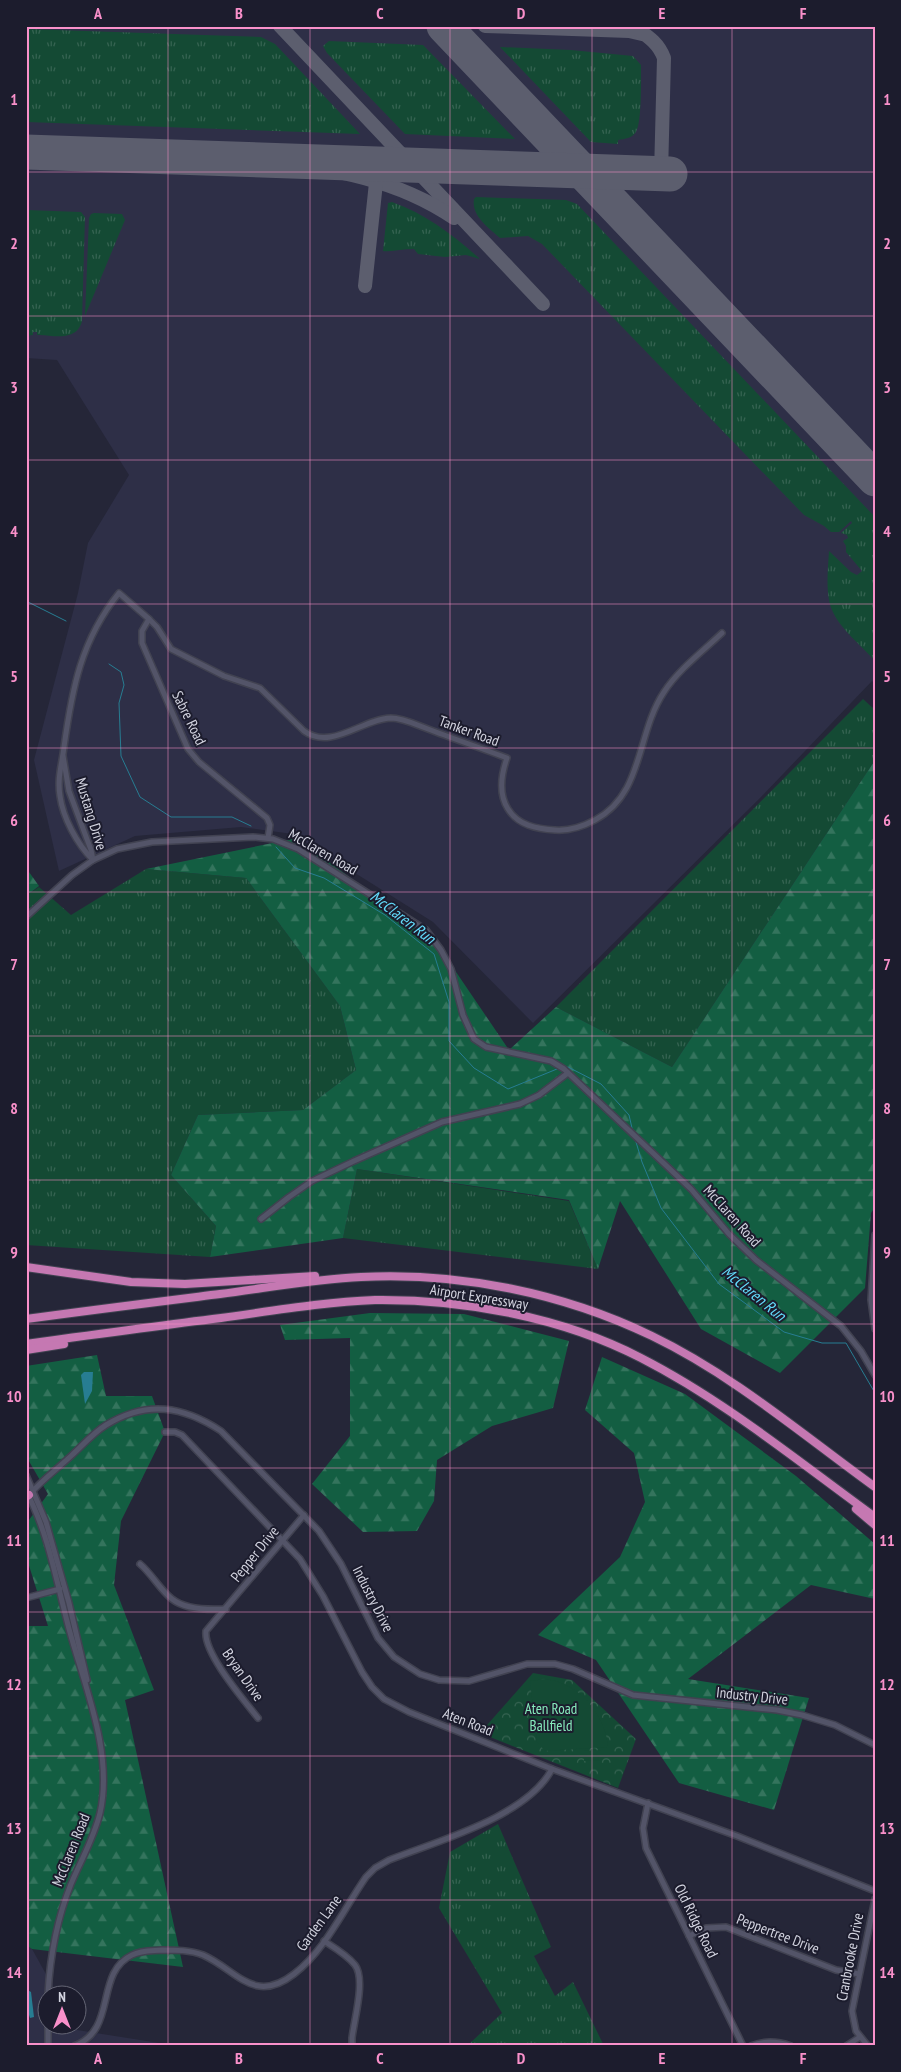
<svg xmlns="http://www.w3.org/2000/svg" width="901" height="2072" font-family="'PT Sans Narrow',sans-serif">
	<defs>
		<pattern id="grass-tufts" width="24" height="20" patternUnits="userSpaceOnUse" patternTransform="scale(1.25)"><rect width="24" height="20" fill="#144a34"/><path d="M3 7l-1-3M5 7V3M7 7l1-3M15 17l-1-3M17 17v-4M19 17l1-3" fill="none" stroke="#356351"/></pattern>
		<pattern id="forest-firs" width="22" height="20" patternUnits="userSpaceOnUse" patternTransform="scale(1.25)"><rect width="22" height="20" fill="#135e42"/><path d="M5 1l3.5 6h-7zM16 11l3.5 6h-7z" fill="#34745d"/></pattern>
		<pattern id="park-crowns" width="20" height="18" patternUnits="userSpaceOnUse" patternTransform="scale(1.25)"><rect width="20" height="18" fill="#144a34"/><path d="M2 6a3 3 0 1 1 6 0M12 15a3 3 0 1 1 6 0" fill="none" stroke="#356351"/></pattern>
	</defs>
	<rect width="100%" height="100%" fill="#252638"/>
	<g fill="#2e2f47">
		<polygon points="26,26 875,26 875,684 872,681 761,797 533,1023 433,922 293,834 241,827 135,836 59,871 34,760 78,593 88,543 129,475 57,360 26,358"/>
		<polygon points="26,1945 32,1949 57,1994 48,1994 48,2024 74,2025 77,2030 178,2046 26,2046"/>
	</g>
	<g fill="url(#grass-tufts)">
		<polygon points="26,29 261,37 275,44 360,134 26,122"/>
		<polygon points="329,41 423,45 515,139 405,134 327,53 323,46"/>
		<path d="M500,47l71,3 62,6 8,9c0,13 1,57 -5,67 -4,6 -11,7 -18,8v4l-27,-2z"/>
		<path d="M476,197l90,3 11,4 298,313v144c-14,-16 -35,-32 -43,-51 -7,-17 -4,-41 -3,-59l22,21 6,3 5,-4 -16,-19v-6l-3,-5 5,-3 -1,-3 -6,-2 11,-10 -1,-2 -12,11h-8l-7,-6 -20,-11 -262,-271 -14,-8 -28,2c-11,-10 -29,-22 -26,-39z"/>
		<path d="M392,202c34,12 61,33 88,57l-14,-4 -21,2 -27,-3 -4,-5c-12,0 -21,3 -31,2l5,-48z"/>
		<path d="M26,210l55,2 4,5 -3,104c-5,20 -27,15 -42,14h-3v-3h-4v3l-7,1z"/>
		<polygon points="94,213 122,214 125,220 85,316 89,218 91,214"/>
		<polygon points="863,699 875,710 875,760 672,1067 556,1007"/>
		<polygon points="146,869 246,878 340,1006 356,1070 303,1110 198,1115 171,1175 216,1226 210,1257 26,1245 26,896 39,887 71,915"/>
		<polygon points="357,1169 569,1201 598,1269 343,1238"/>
		<polygon points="498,1824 551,1947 534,1956 555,1996 573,1982 604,2046 467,2046 502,2013 439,1908 450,1852"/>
	</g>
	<g fill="url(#forest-firs)">
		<polygon points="875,760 875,1207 871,1213 865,1288 780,1373 701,1329 620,1201 598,1269 569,1200 357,1169 343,1238 210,1257 216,1226 171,1175 198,1115 303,1110 356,1070 340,1006 246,878 146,869 297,838 435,941 509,1050 556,1007 672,1067"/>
		<polygon points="26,871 29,872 39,886 26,896"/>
		<polygon points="370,1313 464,1314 569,1341 553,1408 492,1426 437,1460 434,1501 417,1531 363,1532 312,1484 350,1436 350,1338 285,1340 280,1325"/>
		<polygon points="97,1355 106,1396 152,1396 165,1432 121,1521 114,1585 154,1690 125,1700 183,1967 32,1949 26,1945 26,1626 48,1626 26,1556 26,1524 48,1494 26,1456 26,1366"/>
		<polygon points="602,1357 685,1394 796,1476 875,1544 875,1599 811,1585 688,1679 809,1698 774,1810 679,1783 596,1660 538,1635 620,1557 645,1502 634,1453 585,1410"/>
	</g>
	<polygon fill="url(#park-crowns)" points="533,1673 572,1680 636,1739 618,1788 480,1733"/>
	<g fill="#144a34">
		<path d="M546,1679c26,4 46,21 56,45 3,8 6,14 5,23l-62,4 -8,-9 -7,-61z"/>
		<polygon points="601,1750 601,1760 584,1761 584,1751"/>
	</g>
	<g fill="#277d92">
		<polygon points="84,1372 93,1372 92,1391 85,1404 81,1375"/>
		<polygon points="26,1989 31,1992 34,2017 30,2018 26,2005"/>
	</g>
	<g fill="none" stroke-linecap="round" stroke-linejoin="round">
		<g stroke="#277d92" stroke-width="1">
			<polyline points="26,601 66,621"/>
			<polyline points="109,664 121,672 124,685 119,703 121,756 140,797 171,817 232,817 251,826"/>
			<polyline points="276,847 295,868 324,878 385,915 434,954 449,1002 449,1041 474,1068 508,1089 557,1069"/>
			<polyline points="568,1067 601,1084 629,1115 632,1128"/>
			<polyline points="636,1142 642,1162 661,1208 719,1284 784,1332 822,1343 846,1343 875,1393"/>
		</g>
		<g stroke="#5c5e6e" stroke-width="14">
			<polyline points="280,26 543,304"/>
			<polyline points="485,26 629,31 642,34"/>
			<path d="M633,26c14,10 25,16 31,32l-3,116"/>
			<path d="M267,161c66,8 130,18 187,57"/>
			<polyline points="365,286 378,164"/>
		</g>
		<g stroke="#5c5e6e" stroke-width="35">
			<polyline points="444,26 875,479"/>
			<polyline points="26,152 670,174"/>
		</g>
		<defs>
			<g id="minor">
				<path d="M149,619l8,8 14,22 53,27 36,12 44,43c27,20 58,-12 87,-13 12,0 26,7 37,11 26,10 53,19 79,29 -6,17 -9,35 1,51 10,16 28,20 47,21 14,1 27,-3 40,-10 49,-26 41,-86 69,-128 14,-22 39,-41 58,-59"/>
				<polyline points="63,756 69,791 91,850 93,860"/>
				<path d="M93,860c-16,-16 -30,-42 -33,-64 -3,-18 2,-32 4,-49 8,-58 17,-107 55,-154l30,26 -7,12v12l46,106 11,13 68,56 3,7 -2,13"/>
				<polyline points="26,917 72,875 93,860 117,849 152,842 253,837 273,839 298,849 426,930 441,950 451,969 463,1015 474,1039 486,1047 551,1061 564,1069 691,1189 729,1234 756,1260 841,1326 861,1351 875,1375"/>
				<polyline points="261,1219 289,1197 312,1181 354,1161 442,1122 520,1104 539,1095 568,1073"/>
				<polyline points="875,1235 871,1300 875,1329"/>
				<polyline points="165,1432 175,1432 182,1435 300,1559 323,1596 362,1672 372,1687 384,1699 409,1712 552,1769 737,1836 875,1891"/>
				<polyline points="26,1475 46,1522 69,1603 87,1680"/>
				<path d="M26,1491c22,41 30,89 42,134 15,58 46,127 32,188 -6,25 -19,47 -29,71 -14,35 -21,73 -23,110"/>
				<path d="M29,1495c12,-14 28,-26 42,-39 11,-10 22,-23 35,-31 41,-25 77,-19 115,6l98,100 22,33 37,74 16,19 26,17 19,6 30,1 58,-17h28l18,5 60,26 144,15 25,5 33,10 40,20"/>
				<path d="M140,1564c12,10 20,26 32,35 14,11 37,11 54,10"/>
				<polyline points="26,1598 60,1589"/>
				<path d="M258,1718c-14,-18 -55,-65 -52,-87l98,-116"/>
				<polyline points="648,1803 643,1828 646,1848 743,2046"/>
				<polyline points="689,1936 706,1928 726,1927 836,1970 859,1974"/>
				<path d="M324,1941c11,7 23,14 31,24 11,14 -1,55 -3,73v8"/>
				<polyline points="48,2024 48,2046"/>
				<path d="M74,2046c44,-16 20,-73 58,-91 10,-5 20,-4 30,-5 14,0 28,0 41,5 34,15 51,50 91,19 32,-25 49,-64 72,-97l9,-9 14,-8c48,-19 138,-43 163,-91"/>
				<path d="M751,2046c14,-6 26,-5 40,0"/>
				<polyline points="846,2046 860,2037"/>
				<polyline points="868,2046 856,2031 852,2011 875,1899"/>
			</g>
			<g id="highway">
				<polyline points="26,1267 131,1282 185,1284 315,1276"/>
				<path d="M26,1319c65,-9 130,-17 194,-25 47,-6 94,-15 141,-17 99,-5 202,16 291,59 81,39 151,99 223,151"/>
				<path d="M26,1344c65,-9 130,-18 195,-26 51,-7 103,-16 154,-18 88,-1 187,17 266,58 84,43 158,104 234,159"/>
				<polyline points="26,1350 64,1344"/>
				<polyline points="26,1497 29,1495"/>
				<polyline points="856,1509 875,1525"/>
			</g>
		</defs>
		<use href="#minor" stroke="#414251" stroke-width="8"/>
		<use href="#highway" stroke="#414251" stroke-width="10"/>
		<use href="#minor" stroke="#535468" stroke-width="5"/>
		<use href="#highway" stroke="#c578b2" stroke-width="8"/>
	</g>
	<path fill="none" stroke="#f990ca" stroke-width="1" stroke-opacity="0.55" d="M168,26v2020M310,26v2020M450,26v2020M592,26v2020M732,26v2020M26,172h849M26,316h849M26,460h849M26,604h849M26,748h849M26,892h849M26,1036h849M26,1180h849M26,1324h849M26,1468h849M26,1612h849M26,1756h849M26,1900h849"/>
	<g text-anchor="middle" stroke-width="4" stroke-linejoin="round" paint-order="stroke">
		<g font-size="15" fill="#d3d4e0" stroke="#1c1c2d">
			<text transform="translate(189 718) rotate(64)" y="5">Sabre Road</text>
			<text transform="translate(469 731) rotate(20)" y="5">Tanker Road</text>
			<text transform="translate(91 814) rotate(73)" y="5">Mustang Drive</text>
			<text transform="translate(323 852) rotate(30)" y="5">McClaren Road</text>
			<text transform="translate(732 1216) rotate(48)" y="5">McClaren Road</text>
			<text transform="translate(479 1297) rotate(9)" y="5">Airport Expressway</text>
			<text transform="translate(255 1554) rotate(-51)" y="5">Pepper Drive</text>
			<text transform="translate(373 1599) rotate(63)" y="5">Industry Drive</text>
			<text transform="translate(243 1675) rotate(55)" y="5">Bryan Drive</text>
			<text transform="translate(752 1696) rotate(6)" y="5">Industry Drive</text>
			<text transform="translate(468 1722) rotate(21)" y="5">Aten Road</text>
			<text transform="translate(71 1850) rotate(-68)" y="5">McClaren Road</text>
			<text transform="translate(696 1921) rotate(64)" y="5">Old Ridge Road</text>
			<text transform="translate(319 1923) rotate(-54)" y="5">Garden Lane</text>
			<text transform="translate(778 1934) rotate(21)" y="5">Peppertree Drive</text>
			<text transform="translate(850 1957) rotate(-79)" y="5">Cranbrooke Drive</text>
		</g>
		<g font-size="15" fill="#86eabc" stroke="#1c1c2d">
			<text x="551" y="1714">Aten Road<tspan x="551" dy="17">Ballfield</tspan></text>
		</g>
		<g font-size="16" font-style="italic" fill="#62dafa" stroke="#1c1c2d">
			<text transform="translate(403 917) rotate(37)" y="6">McClaren Run</text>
			<text transform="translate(754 1293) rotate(39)" y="6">McClaren Run</text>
		</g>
	</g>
	<rect width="901" height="2072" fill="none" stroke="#1c1c2d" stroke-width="55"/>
	<g transform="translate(62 2010)"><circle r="24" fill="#1c1c2d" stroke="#656675"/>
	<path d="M0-4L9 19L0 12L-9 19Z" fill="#f990ca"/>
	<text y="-8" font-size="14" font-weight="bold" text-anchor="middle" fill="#d3d4e0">N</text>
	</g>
	<rect x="28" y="28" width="846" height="2016" fill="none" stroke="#f990ca" stroke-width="2"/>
	<g font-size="16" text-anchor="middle" font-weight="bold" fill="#f990ca">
		<text x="98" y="19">A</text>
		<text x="239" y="19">B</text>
		<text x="380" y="19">C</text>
		<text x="521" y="19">D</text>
		<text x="662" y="19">E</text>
		<text x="803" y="19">F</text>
		<text x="14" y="105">1</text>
		<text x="887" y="105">1</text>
		<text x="14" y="249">2</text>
		<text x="887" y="249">2</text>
		<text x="14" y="393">3</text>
		<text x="887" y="393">3</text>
		<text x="14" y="537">4</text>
		<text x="887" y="537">4</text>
		<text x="14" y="682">5</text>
		<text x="887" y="682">5</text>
		<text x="14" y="826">6</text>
		<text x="887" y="826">6</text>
		<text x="14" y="970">7</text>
		<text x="887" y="970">7</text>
		<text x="14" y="1114">8</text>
		<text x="887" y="1114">8</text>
		<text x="14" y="1258">9</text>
		<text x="887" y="1258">9</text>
		<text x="14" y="1402">10</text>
		<text x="887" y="1402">10</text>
		<text x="14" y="1546">11</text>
		<text x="887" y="1546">11</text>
		<text x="14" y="1690">12</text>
		<text x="887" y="1690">12</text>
		<text x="14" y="1834">13</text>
		<text x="887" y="1834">13</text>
		<text x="14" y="1978">14</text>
		<text x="887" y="1978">14</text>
		<text x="98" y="2064">A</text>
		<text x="239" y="2064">B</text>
		<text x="380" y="2064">C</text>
		<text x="521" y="2064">D</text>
		<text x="662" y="2064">E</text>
		<text x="803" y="2064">F</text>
	</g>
</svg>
